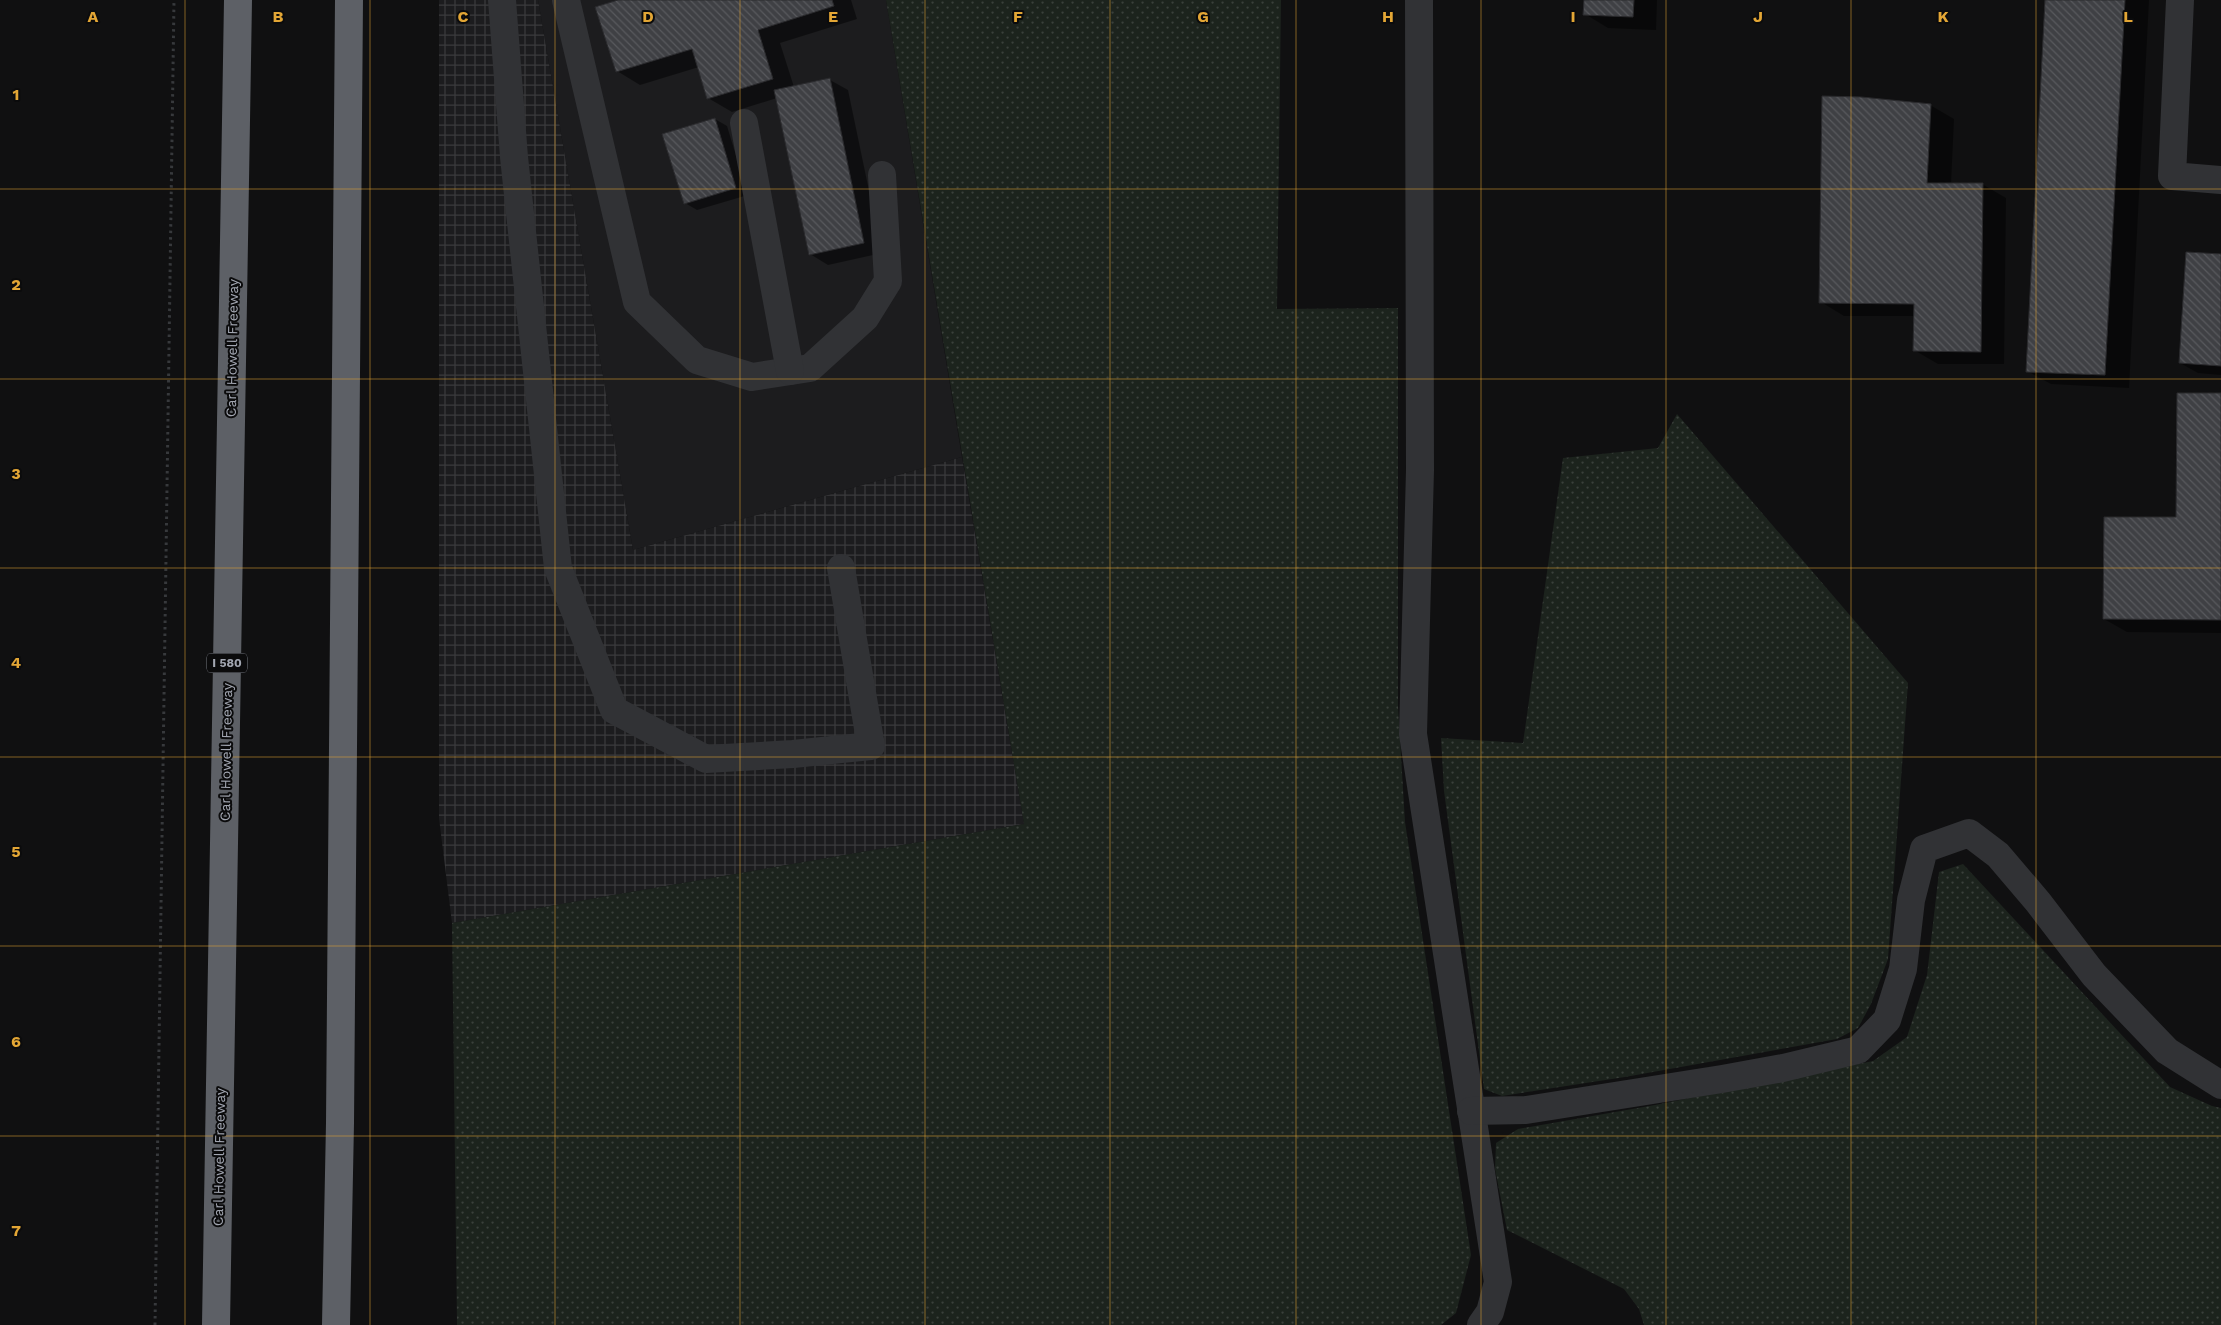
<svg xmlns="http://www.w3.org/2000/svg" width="2221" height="1325" font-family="'Work Sans',sans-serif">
	<defs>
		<pattern id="industrial-grid" width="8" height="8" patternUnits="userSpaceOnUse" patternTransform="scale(1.25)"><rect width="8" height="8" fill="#1c1c1e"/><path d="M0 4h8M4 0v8" fill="none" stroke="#3a3a3c"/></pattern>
		<pattern id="grass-dots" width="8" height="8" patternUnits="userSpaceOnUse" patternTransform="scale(1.25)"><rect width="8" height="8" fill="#1c231d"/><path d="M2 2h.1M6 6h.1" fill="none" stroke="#3a403b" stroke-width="1.8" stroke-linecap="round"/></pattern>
		<pattern id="building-back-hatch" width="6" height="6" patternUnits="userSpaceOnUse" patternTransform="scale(1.25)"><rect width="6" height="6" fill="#3f4044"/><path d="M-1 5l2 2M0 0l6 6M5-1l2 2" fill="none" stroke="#58595d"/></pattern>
	</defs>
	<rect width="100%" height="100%" fill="#101011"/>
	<polygon fill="#1c1c1e" points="538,0 886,0 962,457 633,550"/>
	<polygon fill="url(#industrial-grid)" points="439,0 538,0 633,550 962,457 1024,824 452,923 439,818"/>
	<g fill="url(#grass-dots)">
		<polygon points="886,0 1281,0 1277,309 1398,308 1398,706 1405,822 1471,1255 1456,1313 1441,1325 457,1325 452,923 1024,824"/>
		<polygon points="1677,414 1908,683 1888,959 1871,1004 1858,1028 1837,1039 1625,1077 1502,1096 1484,1089 1444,791 1441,738 1523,743 1563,458 1658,448"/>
		<polygon points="1963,864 2170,1087 2212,1106 2221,1108 2221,1325 1644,1325 1639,1309 1624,1289 1507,1230 1495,1169 1496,1143 1518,1129 1655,1105 1873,1061 1907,1037 1927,975 1939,872"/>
	</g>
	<g fill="#0007">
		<polygon points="622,0 851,0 857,19 780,43 794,87 830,80 848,90 882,253 828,265 810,254 777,98 732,112 708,98 699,67 640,85 617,71"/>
		<polygon points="1585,0 1657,0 1656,30 1608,28 1585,14"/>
		<polygon points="2047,0 2149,0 2129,388 2051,384 2027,371"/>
		<polygon points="1930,105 1954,119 1951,184 1982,184 2006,198 2004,364 1938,364 1914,350 1915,316 1844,316 1821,302"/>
		<polygon points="715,119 727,126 748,195 697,210 685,203"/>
		<polygon points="2221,255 2221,375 2198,373 2180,363"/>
		<polygon points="2221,394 2221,633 2127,632 2104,619 2177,519"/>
	</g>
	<g fill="url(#building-back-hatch)" stroke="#2a2a2d">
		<polygon points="618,0 832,0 834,6 758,30 773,79 707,99 692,49 616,72 595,7"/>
		<polygon points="1584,0 1634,0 1633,17 1583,15"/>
		<polygon points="2045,0 2125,0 2105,375 2026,372"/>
		<polygon points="830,78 864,243 809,255 774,90"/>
		<polygon points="1822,96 1861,97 1931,104 1927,183 1983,183 1981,352 1913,351 1914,304 1819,303"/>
		<polygon points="715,118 736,188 684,204 662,134"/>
		<polygon points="2186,252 2221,254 2221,366 2179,363"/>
		<polygon points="2177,393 2221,393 2221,620 2103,619 2104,517 2176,517"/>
	</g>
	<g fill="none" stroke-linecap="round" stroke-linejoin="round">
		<polyline stroke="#37393c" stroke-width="3" stroke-dasharray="2.5 4" stroke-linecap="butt" points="155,1325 174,0"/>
		<g stroke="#313235" stroke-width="28">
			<polyline points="502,0 514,157 558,568 614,710 706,759 793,754 871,746 841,568"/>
			<polyline points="566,0 637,302 697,360 752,377 810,368 865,318 888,281 882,175"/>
			<polyline points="1419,0 1420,470 1413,734 1498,1282 1490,1312 1481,1325"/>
			<polyline points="2180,0 2172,176 2221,180"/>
			<polyline points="744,123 790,371"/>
			<polyline points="1471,1111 1526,1110 1722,1079 1783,1068 1858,1050 1887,1020 1903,969 1911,900 1924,849 1969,833 1998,855 2038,902 2094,975 2167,1051 2221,1085"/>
		</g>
		<g stroke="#5d6066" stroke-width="28">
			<polyline points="216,1325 238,0"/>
			<polyline points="336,1325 340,1123 349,0"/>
		</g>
	</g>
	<path fill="none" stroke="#e3a635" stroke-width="1" stroke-opacity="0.55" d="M185,0v1325M370,0v1325M555,0v1325M740,0v1325M925,0v1325M1110,0v1325M1296,0v1325M1481,0v1325M1666,0v1325M1851,0v1325M2036,0v1325M0,189h2221M0,379h2221M0,568h2221M0,757h2221M0,946h2221M0,1136h2221"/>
	<g text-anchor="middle" stroke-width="4" stroke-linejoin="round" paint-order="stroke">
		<rect fill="#0b0b0c" stroke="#757880" stroke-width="1" x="207" y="653.5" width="40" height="19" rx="4"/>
		<g font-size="12" font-weight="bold" fill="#a2a6b1">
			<text x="227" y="667">I 580</text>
		</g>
		<g font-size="14" fill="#a2a6b1" stroke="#0b0b0c">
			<text transform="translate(232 348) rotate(-89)" y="5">Carl Howell Freeway</text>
			<text transform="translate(226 752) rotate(-89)" y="5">Carl Howell Freeway</text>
			<text transform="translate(219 1157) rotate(-89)" y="5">Carl Howell Freeway</text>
		</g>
	</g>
	<g font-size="16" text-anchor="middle" font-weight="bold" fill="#e3a635" stroke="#0b0b0c" stroke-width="4" stroke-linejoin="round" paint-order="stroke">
		<text x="93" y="22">A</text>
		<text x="278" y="22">B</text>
		<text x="463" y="22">C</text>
		<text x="648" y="22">D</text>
		<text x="833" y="22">E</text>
		<text x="1018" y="22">F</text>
		<text x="1203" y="22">G</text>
		<text x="1388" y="22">H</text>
		<text x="1573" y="22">I</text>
		<text x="1758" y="22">J</text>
		<text x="1943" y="22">K</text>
		<text x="2128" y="22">L</text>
		<text x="16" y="100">1</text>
		<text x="16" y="290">2</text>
		<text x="16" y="479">3</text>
		<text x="16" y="668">4</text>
		<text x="16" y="857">5</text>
		<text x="16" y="1047">6</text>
		<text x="16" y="1236">7</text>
	</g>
</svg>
